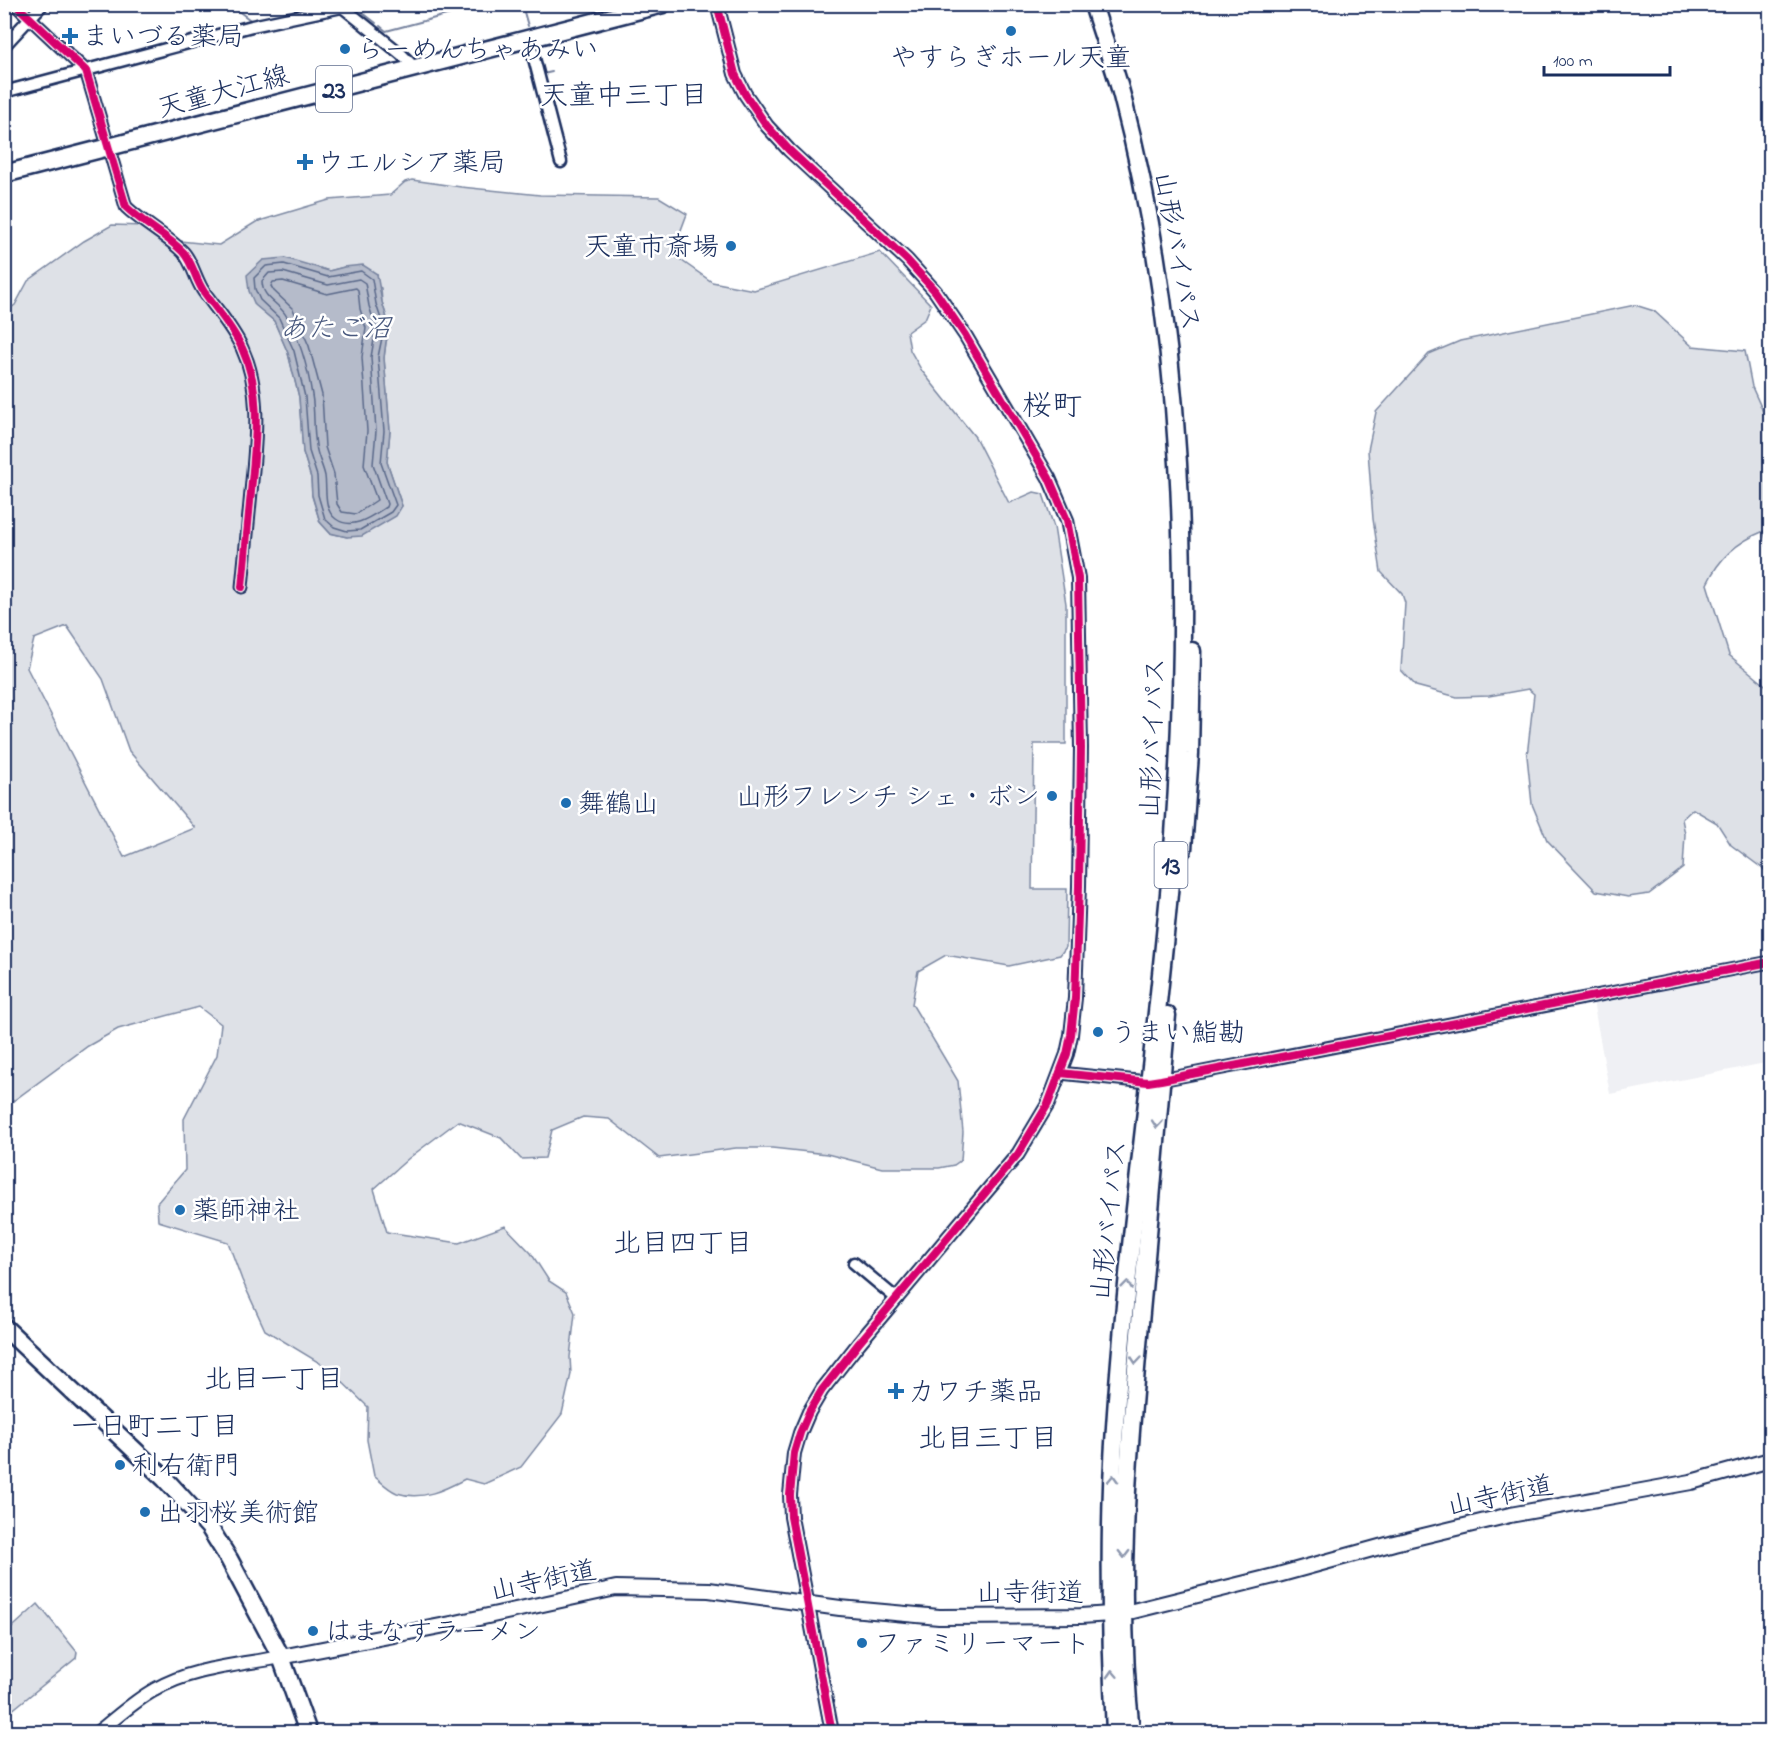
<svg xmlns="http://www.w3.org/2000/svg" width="1775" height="1737" font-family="'Indie Flower','Klee One',sans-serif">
	<rect width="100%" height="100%" fill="#fff"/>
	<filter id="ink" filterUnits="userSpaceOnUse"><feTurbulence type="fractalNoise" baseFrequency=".0167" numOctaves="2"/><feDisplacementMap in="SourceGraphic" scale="12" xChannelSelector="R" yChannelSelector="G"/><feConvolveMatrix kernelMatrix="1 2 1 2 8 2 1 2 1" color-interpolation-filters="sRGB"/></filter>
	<g filter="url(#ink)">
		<polygon fill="#eff0f4" points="1770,964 1770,1062 1610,1094 1593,1001"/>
		<g fill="#dee1e7" stroke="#7c88a2" stroke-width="1.5" fill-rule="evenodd">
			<path d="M412,180l49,7 79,8 119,2 28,17 -15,40 40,28 42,8 126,-38 51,53 -6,14 -18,13 3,18 12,21 53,66 34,66 25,-11 9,2 11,33 12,77v140h-32l-2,145h35l-1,58 -6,8 -51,11 -63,-11 -28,16 -6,33 46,77 5,51 -2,28 -7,5 -15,3h-57l-55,-14 -55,-6h-36l-77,10 -50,-39 -26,-2 -31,13 -7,28 -24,1 -20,-21 -43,-17 -49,37 -35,31 13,43 72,11 46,-17 26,27 18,28 17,11 9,21 -5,44 1,17 -9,40 -41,53 -37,17 -19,-5c-21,11 -43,22 -68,14 -8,-3 -16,-11 -23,-17l-7,-36 1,-33 -40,-39 -63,-38 -23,-50 -14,-38 -70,-21 -1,-18 28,-33 -1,-51 33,-64 4,-31 -22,-17 -81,22 -30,17 -83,61 -1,-794 11,-8 13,-24 56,-40 28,-16 33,1 25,14 49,5 37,-23 73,-22 61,-5 15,-13zM311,265l18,6 15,-4 37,21 1,14 8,26 -4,14 -2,16 6,73 -3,31 15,44 -55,31 -17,-4 -10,-11 -8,-26 -1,-18 -8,-26 -4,-55 -11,-44 -14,-32 -19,-17zM67,626l36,53 26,72 66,77 -71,29 -97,-189 7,-29z"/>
			<path d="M1635,305l19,6 38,35 53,5 7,36 18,40v131l-6,-27c-27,11 -45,27 -57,53l22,71 41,34v185l-39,-29 -14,-22 -24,-14 -11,10 3,15 -2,34 -34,26 -21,3 -32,-6 -49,-51 -15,-36 -5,-48 7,-62 -6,-5 -39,7 -32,1 -41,-11 -15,-16 4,-67 -3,-9 -21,-22 -8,-53 -5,-69 8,-38 53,-58 31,-13z"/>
			<polygon points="38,1604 77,1652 76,1658 5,1716 5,1634"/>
		</g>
		<polygon fill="#b5bbca" stroke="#77839f" stroke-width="1.5" points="285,258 329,271 344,267 363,265 377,274 382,302 390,328 386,342 384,358 390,431 387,462 402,506 396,516 362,536 347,537 330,533 320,522 312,495 311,478 303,452 299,397 288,353 274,321 255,305 249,291 247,275 263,260"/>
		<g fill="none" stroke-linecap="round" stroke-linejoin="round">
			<g stroke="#596789" stroke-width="1.5">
				<polygon points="284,264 328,277 361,271 372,279 376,304 384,328 378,357 384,431 381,463 396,505 391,512 360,530 347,531 334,527 325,519 318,495 317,476 309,451 305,397 294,351 279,318 260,300 255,289 254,278 266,266"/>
				<path d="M283,272l45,13 31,-6 6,4 4,23 7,22 -5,29 5,74 -3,33 14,40 -1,3c-14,9 -33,24 -50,12 -13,-9 -9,-30 -11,-43 -2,-10 -8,-20 -9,-31 -3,-16 -1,-33 -4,-50 -4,-26 -12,-55 -25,-78 -8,-15 -25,-18 -25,-36l7,-8z"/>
				<polygon points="283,281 327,294 356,288 358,290 360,309 366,328 362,357 367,431 364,465 377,500 356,514 342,512 337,504 334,474 325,447 322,395 309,346 293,309 274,291 271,286 273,282"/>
			</g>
			<g stroke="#77839f" stroke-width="2">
				<polyline points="522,4 523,9"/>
				<polyline points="237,10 253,22"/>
				<polyline points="524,12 528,26"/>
				<polyline points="363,13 376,23"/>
				<polyline points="380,26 386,31 488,4"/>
				<polyline points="543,74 552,72"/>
			</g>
			<defs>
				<g id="minor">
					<path d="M15,4l71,67 40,136c18,17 39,27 57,45 10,11 12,27 21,40 13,18 29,36 38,56 21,45 13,97 9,144 -3,32 -6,63 -9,95"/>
					<polyline points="340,5 401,54 415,68"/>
					<polyline points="529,39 561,162"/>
					<polyline points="4,46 43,4"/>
					<polyline points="4,92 252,26 356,4"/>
					<polyline points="1060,1073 1148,1082 1161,1080 1770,962"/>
					<polyline points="854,1263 897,1299"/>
				</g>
				<g id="tertiary">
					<polyline points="717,4 735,74 745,94 767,126 789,150 907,260 935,291 965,335 1049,478 1067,520 1078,578 1081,748 1079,886 1075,998 1071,1035 1067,1054 1048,1104 1018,1154 859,1343 822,1390 809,1412 800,1433 794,1453 790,1495 791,1517 832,1732"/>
					<path d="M98,1732c18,-14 36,-31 56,-42 37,-22 85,-25 127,-33"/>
				</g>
				<polyline id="secondary" points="281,1657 456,1623 616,1588 709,1590 840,1608 939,1617 1081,1616 1125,1613 1278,1575 1394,1543 1510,1515 1691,1482 1770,1460"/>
				<g id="primary">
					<polyline points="4,174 663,4"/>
					<polyline points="4,1327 165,1479 209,1527 229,1559 281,1657 308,1732"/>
				</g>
				<g id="trunk">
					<path d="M1093,4c9,31 21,61 29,92 63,241 69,492 52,739 -15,197 -46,394 -59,592 -7,102 -5,203 0,305"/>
					<polyline points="1183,849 1190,754 1192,651"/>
					<path d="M1131,1732c-16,-143 -2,-288 11,-431 9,-95 16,-190 25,-286"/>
				</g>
			</defs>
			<use href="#minor" stroke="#1b2f5e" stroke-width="15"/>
			<use href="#tertiary" stroke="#1b2f5e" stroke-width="16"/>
			<use href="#secondary" stroke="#1b2f5e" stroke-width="18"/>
			<use href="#primary" stroke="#1b2f5e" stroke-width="21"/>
			<use href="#trunk" stroke="#1b2f5e" stroke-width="21"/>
			<use href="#minor" stroke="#fff" stroke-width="10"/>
			<use href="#tertiary" stroke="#fff" stroke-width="12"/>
			<use href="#secondary" stroke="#fff" stroke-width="14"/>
			<use href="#primary" stroke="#fff" stroke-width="16"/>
			<use href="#trunk" stroke="#fff" stroke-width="16"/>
			<defs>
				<g id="cycleway">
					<path d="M15,4l71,67 40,136c18,17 39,27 57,45 10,11 12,27 21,40 13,18 29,36 38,56 21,45 13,97 9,144 -3,32 -6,63 -9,95"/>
					<polyline points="717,4 735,74 745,94 767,126 789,150 907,260 935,291 965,335 1049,478 1067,520 1078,578 1081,748 1079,886 1075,998 1071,1035 1067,1054 1048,1104 1018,1154 859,1343 822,1390 809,1412 800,1433 794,1453 790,1495 791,1517 832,1732"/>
					<polyline points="1060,1073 1148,1082 1161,1080 1770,962"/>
				</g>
			</defs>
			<use href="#cycleway" stroke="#fff" stroke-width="11"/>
			<use href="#cycleway" stroke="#d6006c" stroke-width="8"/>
		</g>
		<defs><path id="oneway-chevron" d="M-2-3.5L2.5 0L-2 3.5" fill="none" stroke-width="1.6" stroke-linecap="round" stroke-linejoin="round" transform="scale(1.5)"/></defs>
		<g stroke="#8d97ae">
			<use href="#oneway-chevron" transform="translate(1157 1124) rotate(95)"/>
			<use href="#oneway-chevron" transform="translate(1127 1285) rotate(-84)"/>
			<use href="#oneway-chevron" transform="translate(1136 1360) rotate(95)"/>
			<use href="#oneway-chevron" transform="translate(1113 1479) rotate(-88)"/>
			<use href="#oneway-chevron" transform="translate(1124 1554) rotate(89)"/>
			<use href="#oneway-chevron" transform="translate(1112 1674) rotate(-93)"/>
		</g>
	</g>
	<g fill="#1f6fb2" stroke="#fff" stroke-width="2">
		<circle cx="1011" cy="31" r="6"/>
		<path d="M67 27h6v6h6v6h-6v6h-6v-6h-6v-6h6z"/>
		<circle cx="345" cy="49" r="6"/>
		<path d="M302 153h6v6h6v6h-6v6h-6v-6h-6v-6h6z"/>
		<circle cx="731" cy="246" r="6"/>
		<circle cx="1052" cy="796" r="6"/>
		<circle cx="566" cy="803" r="6"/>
		<circle cx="1098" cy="1032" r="6"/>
		<circle cx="180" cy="1210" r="6"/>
		<path d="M893 1382h6v6h6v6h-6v6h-6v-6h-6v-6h6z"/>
		<circle cx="120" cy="1465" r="6"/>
		<circle cx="145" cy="1512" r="6"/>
		<circle cx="313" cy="1631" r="6"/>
		<circle cx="862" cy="1643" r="6"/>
	</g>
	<g text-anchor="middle" stroke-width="5" stroke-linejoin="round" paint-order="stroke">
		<g fill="#fff" stroke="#5f6d8e" stroke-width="1.5">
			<rect x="316" y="66" width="36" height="46" rx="4.5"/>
			<rect x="1154.5" y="842" width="33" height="46" rx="4.5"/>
		</g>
		<g font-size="26" font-weight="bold" fill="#1b2f5e">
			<text x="334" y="98">23</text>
			<text x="1171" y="874">13</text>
		</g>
		<g font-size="27" fill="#1b2f5e" stroke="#fff" text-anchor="start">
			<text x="82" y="45">まいづる薬局</text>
			<text x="357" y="58">らーめんちゃあみい</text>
			<text x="1011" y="66" text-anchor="middle">やすらぎホール天童</text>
			<text x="317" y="171">ウエルシア薬局</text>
			<text x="719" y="255" text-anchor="end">天童市斎場</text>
			<text x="1040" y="805" text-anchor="end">山形フレンチ シェ・ボン</text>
			<text x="578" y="812">舞鶴山</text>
			<text x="1110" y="1041">うまい鮨勘</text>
			<text x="192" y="1219">薬師神社</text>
			<text x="908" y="1400">カワチ薬品</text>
			<text x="132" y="1474">利右衛門</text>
			<text x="157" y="1521">出羽桜美術館</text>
			<text x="325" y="1640">はまなすラーメン</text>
			<text x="874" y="1652">ファミリーマート</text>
		</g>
		<g font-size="27" fill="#1b2f5e" stroke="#fff">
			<text transform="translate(223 91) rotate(-15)" y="9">天童大江線</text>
			<text transform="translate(1178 251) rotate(80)" y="9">山形バイパス</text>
			<text transform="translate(1152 738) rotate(-88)" y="9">山形バイパス</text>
			<text transform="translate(1108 1220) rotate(-84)" y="9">山形バイパス</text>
			<text transform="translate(1500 1495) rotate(-12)" y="9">山寺街道</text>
			<text transform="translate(543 1580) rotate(-12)" y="9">山寺街道</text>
			<text x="1030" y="1601">山寺街道</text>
		</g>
		<g font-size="28" fill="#1b2f5e" stroke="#fff">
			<text x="624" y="104">天童中三丁目</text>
			<text x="683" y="1252">北目四丁目</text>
			<text x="274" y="1388">北目一丁目</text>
			<text x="155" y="1435">一日町二丁目</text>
			<text x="988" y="1447">北目三丁目</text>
		</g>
		<g font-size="28" font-style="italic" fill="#49597e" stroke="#fff">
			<text x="335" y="337">あたご沼</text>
		</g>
		<g font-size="30" fill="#1b2f5e" stroke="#fff">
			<text x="1052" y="415">桜町</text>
		</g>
	</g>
	<rect width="1775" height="1737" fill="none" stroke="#fff" stroke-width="24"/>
	<rect x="12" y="12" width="1751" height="1713" fill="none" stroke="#1b2f5e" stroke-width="2" filter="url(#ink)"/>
	<path d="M1544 66v9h126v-9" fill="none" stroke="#1b2f5e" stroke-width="3"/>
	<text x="1553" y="66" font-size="18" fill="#1b2f5e" stroke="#ffffff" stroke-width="4.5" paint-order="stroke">100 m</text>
</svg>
